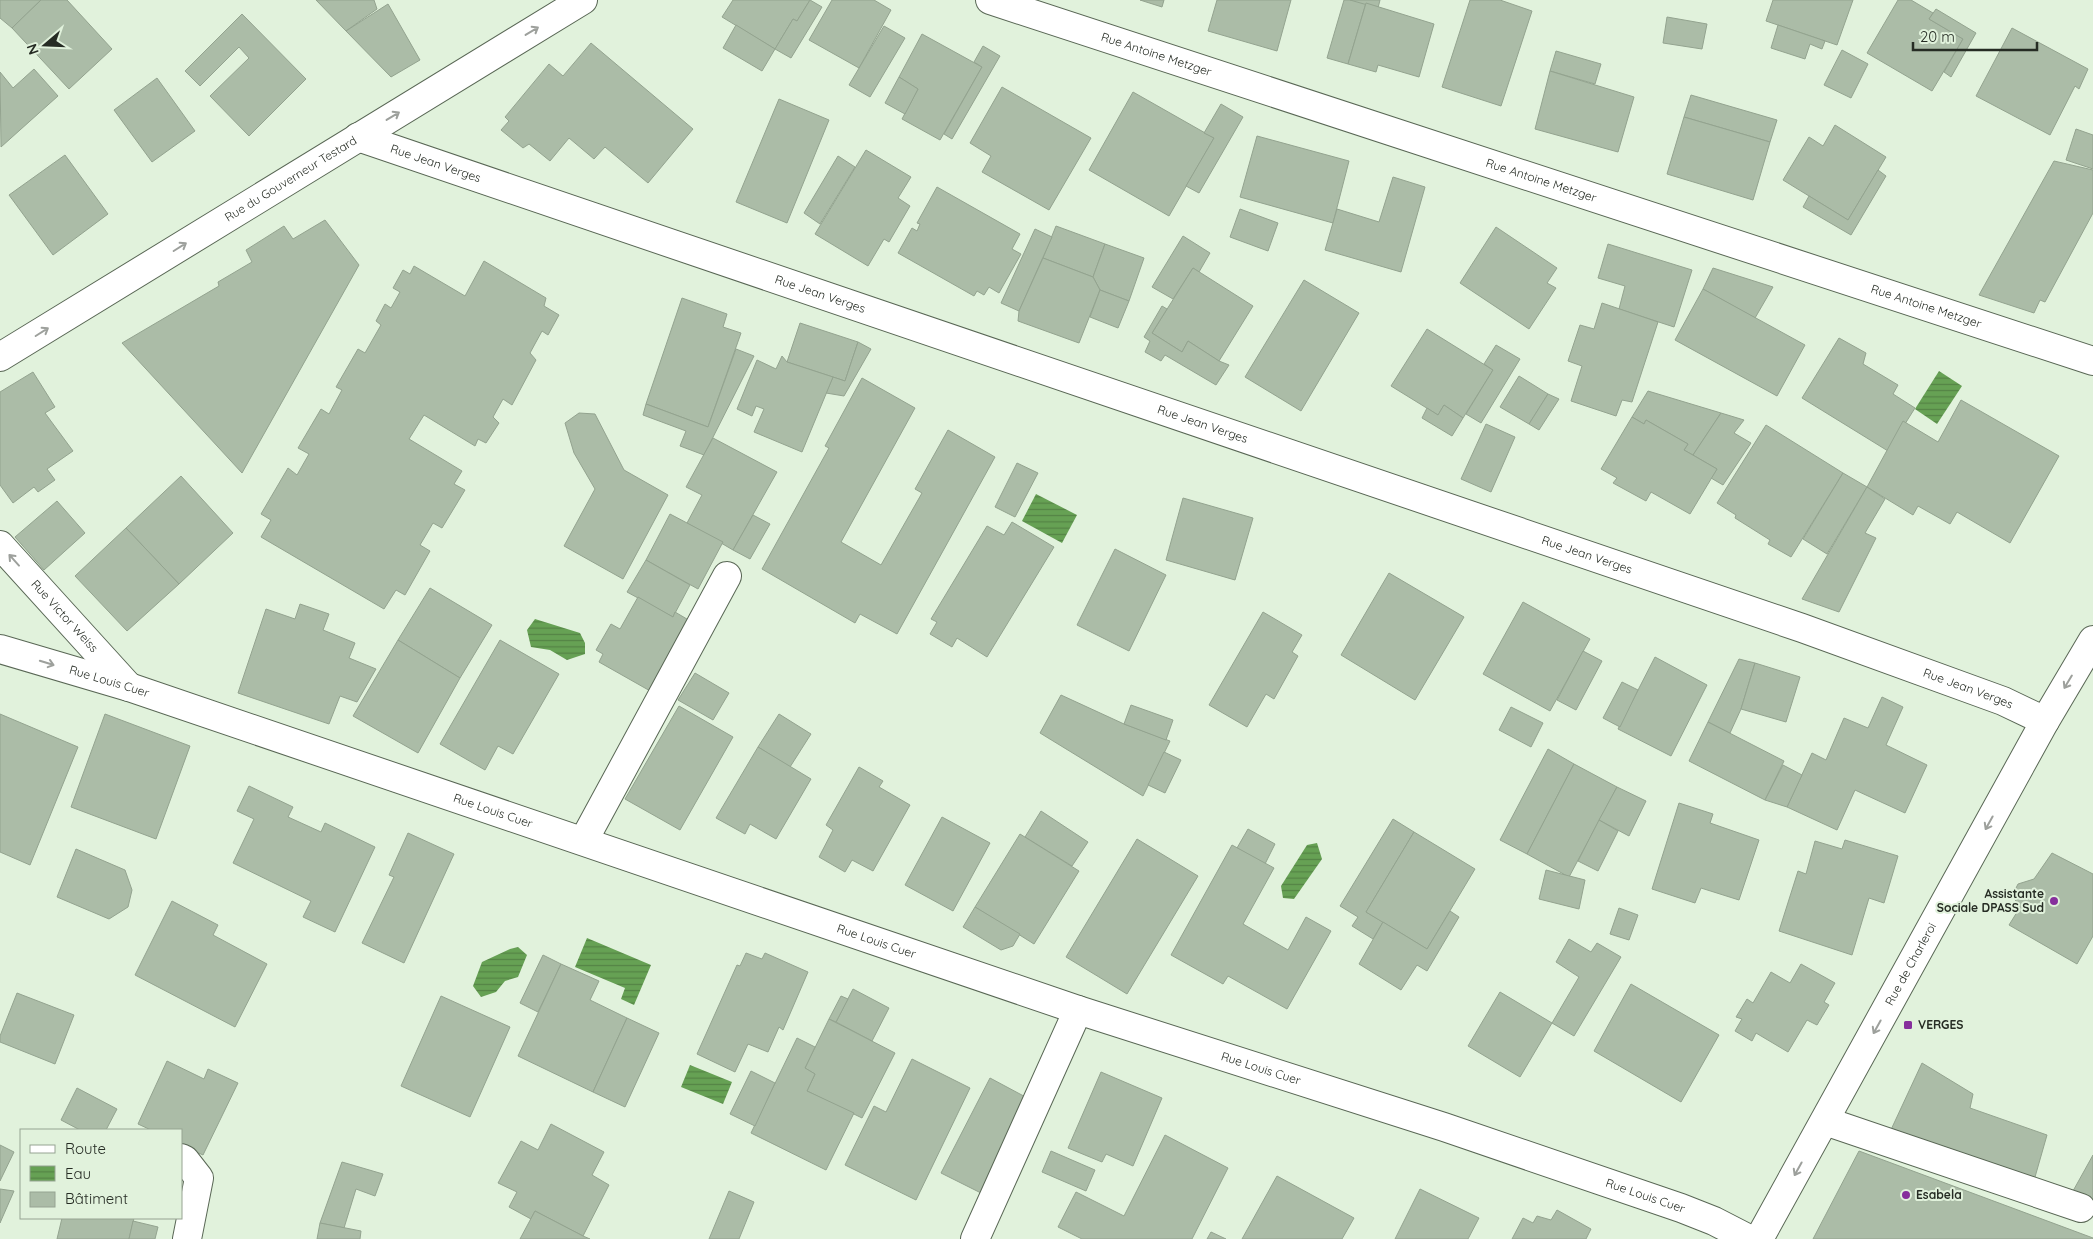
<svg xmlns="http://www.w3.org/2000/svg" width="2093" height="1239" font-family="Quicksand,sans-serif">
	<defs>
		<pattern id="water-rules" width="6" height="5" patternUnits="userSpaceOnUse" patternTransform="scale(1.25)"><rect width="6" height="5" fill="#66a154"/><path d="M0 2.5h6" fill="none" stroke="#548345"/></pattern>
	</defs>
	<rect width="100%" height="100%" fill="#e1f2dc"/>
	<g fill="url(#water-rules)">
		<polygon points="1939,371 1962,386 1937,424 1915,409"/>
		<polygon points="1036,494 1077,515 1062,543 1022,521"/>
		<polygon points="535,619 580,633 585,643 585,654 567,660 550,650 531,647 527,630"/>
		<polygon points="1317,843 1322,859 1294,899 1283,898 1281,886 1307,845"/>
		<polygon points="587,938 651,965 634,1005 621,999 625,988 575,967"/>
		<polygon points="518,947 527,955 518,977 505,981 496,992 481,997 473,986 482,962 510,949"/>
		<polygon points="690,1065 732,1082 723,1104 681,1087"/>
	</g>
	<g fill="#abbca7" stroke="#93a38f">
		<polygon points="0,0 41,0 12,28 0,18"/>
		<polygon points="41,0 67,0 112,49 69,89 12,28"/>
		<polygon points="316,0 374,0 377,9 346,31"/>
		<polygon points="733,0 810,0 797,21 793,19 775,49 722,17"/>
		<polygon points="810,0 822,7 791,58 775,49 793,19 797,21"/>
		<polygon points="832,0 874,0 891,10 859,68 809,40"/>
		<polygon points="1140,0 1164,0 1162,7"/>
		<polygon points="1217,0 1291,0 1277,51 1208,31"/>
		<polygon points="1344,0 1355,0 1366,3 1348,64 1327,58"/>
		<polygon points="1350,0 1380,0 1378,8"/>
		<polygon points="1470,0 1500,0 1532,11 1501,106 1442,87"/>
		<polygon points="1773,0 1853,0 1837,45 1766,21"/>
		<polygon points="1898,0 1911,0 1933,13 1929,19 1963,39 1932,91 1867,53"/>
		<polygon points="1366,3 1434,24 1419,77 1378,65 1376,72 1348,64"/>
		<polygon points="388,4 420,60 391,77 346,31"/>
		<polygon points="1936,9 1976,33 1951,77 1944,72 1963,39 1929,19"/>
		<polygon points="242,14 306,79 249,136 210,96 249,58 239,47 200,86 185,71"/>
		<polygon points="1667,17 1707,24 1702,49 1663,43"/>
		<polygon points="736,25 775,49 762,71 723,48"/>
		<polygon points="1778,25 1825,41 1822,49 1810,44 1805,59 1771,48"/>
		<polygon points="884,26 905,38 870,97 849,85"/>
		<polygon points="2012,28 2088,69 2079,89 2075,86 2050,135 1976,96"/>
		<polygon points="922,34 982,67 940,140 902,119 918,89 899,77"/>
		<polygon points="591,43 693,129 648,183 605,147 594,159 569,138 550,161 529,144 523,148 501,130 509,121 505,117 549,64 563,76"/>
		<polygon points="983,46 1000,56 952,139 944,134 982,67 974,62"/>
		<polygon points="1842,50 1868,64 1851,98 1824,85"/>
		<polygon points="1556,51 1601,64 1595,84 1550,71"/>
		<polygon points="34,69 58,96 1,147 0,72 13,88"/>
		<polygon points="1550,71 1634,97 1618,152 1535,129"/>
		<polygon points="899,77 918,89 905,114 885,103"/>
		<polygon points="157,78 195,131 152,162 114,110"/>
		<polygon points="1002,87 1091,138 1049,210 982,172 991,156 970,143"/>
		<polygon points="1133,92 1214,138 1169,216 1089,170"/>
		<polygon points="1691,95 1777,120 1770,142 1684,117"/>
		<polygon points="779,99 829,120 787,223 736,202"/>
		<polygon points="1221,104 1243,117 1199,193 1186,186 1214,138 1204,133"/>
		<polygon points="1684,117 1770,142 1753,200 1667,174"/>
		<polygon points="1835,125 1886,157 1848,220 1783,180 1809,137 1823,146"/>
		<polygon points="2076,129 2093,135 2093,169 2066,160"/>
		<polygon points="1257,136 1349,161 1333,223 1240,197"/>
		<polygon points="866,150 911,177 898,198 910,206 889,242 884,239 868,266 815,234"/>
		<polygon points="65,155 108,214 53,255 9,195"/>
		<polygon points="838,156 855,167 820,224 804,213"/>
		<polygon points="2054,161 2093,170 2093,213 2045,302 2040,300 2034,313 1979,295"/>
		<polygon points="1878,170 1886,176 1851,235 1803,207 1809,196 1848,220"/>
		<polygon points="1393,177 1425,187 1401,272 1325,250 1337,209 1379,222"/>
		<polygon points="937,187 1020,234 1012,249 1021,254 999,293 989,287 984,295 977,291 974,296 898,253 912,228 917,231 920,224 917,223"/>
		<polygon points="1240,209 1278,223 1268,251 1230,237"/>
		<polygon points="325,220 359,265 242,473 122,343 219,286 218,282 252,262 246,250 284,226 293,239"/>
		<polygon points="1056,226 1105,244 1093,277 1043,258"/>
		<polygon points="1496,227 1557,268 1547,283 1556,288 1529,329 1460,283"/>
		<polygon points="1035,229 1052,237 1019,311 1001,303"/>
		<polygon points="1183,236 1210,253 1199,272 1193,268 1173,299 1152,287"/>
		<polygon points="1105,244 1144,258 1129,301 1100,290 1093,277"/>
		<polygon points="1608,244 1692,270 1674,327 1619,309 1625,286 1598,278"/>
		<polygon points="1043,258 1093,277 1100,290 1079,343 1018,321 1019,311"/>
		<polygon points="484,261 546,298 544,306 559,315 548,335 542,331 530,353 536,360 512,405 503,399 493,417 499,423 486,443 478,439 475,446 424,415 409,439 462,471 454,484 465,490 442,528 433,523 420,545 430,551 405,595 396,590 384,609 261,537 271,520 261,514 288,468 297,475 309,454 298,448 321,409 329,414 342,390 336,387 358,349 365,353 381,325 376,321 385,304 391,308 400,292 393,288 403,270 410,274 414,266 465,296"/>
		<polygon points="1193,268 1253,306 1219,361 1188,341 1182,352 1152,333"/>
		<polygon points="1713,268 1773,287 1755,318 1703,289"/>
		<polygon points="1304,280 1359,313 1301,411 1245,377"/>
		<polygon points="1703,289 1805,345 1777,396 1675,340"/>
		<polygon points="1100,290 1129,301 1118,328 1090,317"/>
		<polygon points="682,298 727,314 723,327 741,333 708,427 646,404"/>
		<polygon points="1602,303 1658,322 1632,402 1622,400 1616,416 1571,401 1582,366 1568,361 1580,325 1594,329"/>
		<polygon points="1162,306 1167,309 1152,333 1182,352 1188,341 1219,361 1229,365 1216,385 1165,355 1161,361 1145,352 1150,341 1144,337"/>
		<polygon points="800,323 858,342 845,381 787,362"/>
		<polygon points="1427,329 1493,370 1463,418 1444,405 1438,415 1391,386"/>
		<polygon points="1839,338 1866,353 1863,364 1898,385 1893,394 1915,408 1888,451 1802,398"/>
		<polygon points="858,342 871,349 844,396 826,393 833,377 845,381"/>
		<polygon points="1496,345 1520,359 1481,423 1466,414 1493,370 1484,364"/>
		<polygon points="736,349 754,356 704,455 680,446 686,431 643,415 646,404 708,427"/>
		<polygon points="782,356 787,362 833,377 802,452 754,432 764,409 756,406 752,416 737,409 757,360 776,369"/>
		<polygon points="33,372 55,407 45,413 73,451 47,469 55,480 38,492 34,487 13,503 0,485 0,392"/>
		<polygon points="1519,376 1548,394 1529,424 1500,407"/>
		<polygon points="862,378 915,408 841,542 881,565 922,493 915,489 948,430 995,457 897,634 860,614 855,623 762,569 829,448 825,446"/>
		<polygon points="1648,391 1721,413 1693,455 1684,450 1688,444 1646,420 1644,424 1632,417"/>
		<polygon points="1548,394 1559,399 1539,430 1529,424"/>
		<polygon points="1961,400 2059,456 2010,543 1957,512 1950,524 1918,506 1913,515 1867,487 1903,421 1938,442"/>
		<polygon points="1444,405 1463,418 1452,436 1422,418 1427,408 1438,415"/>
		<polygon points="579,413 595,414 624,470 668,495 623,579 564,546 595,489 574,453 565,423"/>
		<polygon points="1721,413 1744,420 1734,433 1751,443 1723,485 1711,478 1717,469 1693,455"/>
		<polygon points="1632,417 1644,424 1646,420 1688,444 1684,450 1717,469 1690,514 1651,492 1646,501 1613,483 1617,478 1601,469"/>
		<polygon points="1486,424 1515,437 1491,492 1461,479"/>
		<polygon points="1766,425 1843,473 1791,557 1768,544 1770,540 1735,518 1736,515 1717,503"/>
		<polygon points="713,438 777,472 733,550 687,523 702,495 686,487"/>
		<polygon points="1017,463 1038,473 1015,517 995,507"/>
		<polygon points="1843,473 1867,487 1827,554 1803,539"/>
		<polygon points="181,476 233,533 179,584 126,528"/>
		<polygon points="1867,487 1885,499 1865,533 1876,538 1839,612 1802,599"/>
		<polygon points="1183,498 1253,518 1235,580 1166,560"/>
		<polygon points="57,501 85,533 44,570 15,537"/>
		<polygon points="670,514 723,542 698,589 646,560"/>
		<polygon points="753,515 770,524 750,559 733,550"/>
		<polygon points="1012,522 1054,547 987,657 957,638 952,647 930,634 937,622 931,619 987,526 1004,535"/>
		<polygon points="126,528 179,584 127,631 75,576"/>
		<polygon points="1115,549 1166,575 1129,651 1077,625"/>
		<polygon points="646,560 690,585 673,617 627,592"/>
		<polygon points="1389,573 1464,617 1415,700 1341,655"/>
		<polygon points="430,588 492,625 460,678 398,640"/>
		<polygon points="638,597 673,617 675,612 692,622 652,692 599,662 603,654 596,650 611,624 620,629"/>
		<polygon points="1523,602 1590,639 1550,711 1483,674"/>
		<polygon points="300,604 329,614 323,630 355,643 349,658 376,669 357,702 340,696 329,724 238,693 266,609 295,619"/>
		<polygon points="1263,612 1302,635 1292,652 1298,656 1274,699 1266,694 1247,727 1209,705"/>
		<polygon points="398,640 460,678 418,753 353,716"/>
		<polygon points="500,640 559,674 513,754 498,746 485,770 440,744"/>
		<polygon points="1583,651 1602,661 1576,710 1557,700"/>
		<polygon points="1655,657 1707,685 1671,756 1618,729"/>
		<polygon points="1739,659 1755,663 1741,709 1730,733 1708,722"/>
		<polygon points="1755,663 1800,677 1786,722 1741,709"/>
		<polygon points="695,673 729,693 713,720 678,700"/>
		<polygon points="1622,682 1638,690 1620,727 1603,718"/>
		<polygon points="1061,695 1124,724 1170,741 1143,796 1040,733"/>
		<polygon points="1882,697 1903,707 1886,745 1927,765 1905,813 1855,790 1837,830 1787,807 1812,753 1826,760 1844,718 1868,728"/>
		<polygon points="1131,705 1173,720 1166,740 1124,724"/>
		<polygon points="679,706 733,737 680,830 625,799"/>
		<polygon points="1511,707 1543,723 1531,747 1499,730"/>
		<polygon points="0,714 78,747 30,865 0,852"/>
		<polygon points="105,714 190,746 156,839 71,807"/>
		<polygon points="779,714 811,734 790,767 758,747"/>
		<polygon points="1708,722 1784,761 1765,800 1689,761"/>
		<polygon points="758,747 811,779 776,839 750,824 745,834 716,818"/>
		<polygon points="1548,749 1574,764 1527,854 1500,840"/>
		<polygon points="1164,752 1181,760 1165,793 1148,785"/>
		<polygon points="1574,764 1617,787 1569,877 1527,854"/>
		<polygon points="1783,765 1802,775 1787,807 1765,800"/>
		<polygon points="859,767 883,781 879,787 910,805 873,871 852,860 845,872 819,857 833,830 826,825"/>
		<polygon points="249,786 293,807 288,817 321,832 325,823 375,847 335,932 303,917 311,901 233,863 254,819 237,811"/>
		<polygon points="1617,787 1646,801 1629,836 1599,820"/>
		<polygon points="1679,803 1713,814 1710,823 1759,840 1739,900 1701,888 1695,903 1652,889"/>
		<polygon points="1041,811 1088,842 1072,866 1025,837"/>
		<polygon points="942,817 990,843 953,911 905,885"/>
		<polygon points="1393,819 1414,832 1366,912 1383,922 1373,939 1352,926 1358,917 1340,906"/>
		<polygon points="1599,820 1618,831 1598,871 1578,861"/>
		<polygon points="1248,829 1275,844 1265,864 1237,848"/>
		<polygon points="1414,832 1475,869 1427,949 1366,912"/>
		<polygon points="408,833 454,854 404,963 362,943 394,877 389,875"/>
		<polygon points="1020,834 1079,871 1034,944 975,907"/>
		<polygon points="1137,839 1198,876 1127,994 1066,957"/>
		<polygon points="1845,840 1898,856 1884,903 1869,898 1852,955 1779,931 1798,871 1806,874 1815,841 1842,849"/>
		<polygon points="1232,845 1274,868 1243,924 1288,950 1306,917 1331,931 1287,1009 1228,976 1223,984 1171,955"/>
		<polygon points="76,849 125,870 132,890 128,907 109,919 57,897"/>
		<polygon points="2052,853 2093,874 2093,936 2077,964 2009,925 2019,909 2013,894 2018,884 2034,879"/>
		<polygon points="1546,870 1585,880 1579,909 1539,899"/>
		<polygon points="172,901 218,925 213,935 267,964 235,1027 135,975"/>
		<polygon points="975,907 1020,934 1013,946 1001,950 963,927"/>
		<polygon points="1619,908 1638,915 1629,940 1610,934"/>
		<polygon points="1450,911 1459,917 1427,971 1417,965 1401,990 1359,964 1383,922 1427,949"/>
		<polygon points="1569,939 1591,952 1597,943 1621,957 1574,1036 1552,1023 1579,977 1556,962"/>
		<polygon points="746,953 762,959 765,953 808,972 783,1030 779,1027 768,1052 748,1044 735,1072 697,1054 737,965 740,966"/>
		<polygon points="543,955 561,964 538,1012 520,1003"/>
		<polygon points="561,964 599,981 590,1000 627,1018 593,1092 518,1056"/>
		<polygon points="1801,964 1835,983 1824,1002 1829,1005 1817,1025 1807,1020 1788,1052 1756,1033 1752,1041 1735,1031 1742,1019 1736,1017 1747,999 1753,1003 1771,972 1790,983"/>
		<polygon points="1631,984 1719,1035 1681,1102 1594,1051"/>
		<polygon points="853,989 889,1008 872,1041 836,1022"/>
		<polygon points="1500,992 1552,1023 1520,1077 1468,1046"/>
		<polygon points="17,993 74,1015 55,1064 0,1042 0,1036"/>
		<polygon points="441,996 510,1027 470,1117 401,1086"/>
		<polygon points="841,996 848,999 836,1022 829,1019"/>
		<polygon points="627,1018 659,1033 625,1107 593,1092"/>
		<polygon points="829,1019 895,1053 862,1118 807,1091 815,1074 805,1068"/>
		<polygon points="797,1038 815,1047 805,1068 815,1074 807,1091 854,1113 826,1170 751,1133"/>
		<polygon points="912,1059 970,1088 916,1200 845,1165 874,1106 886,1112"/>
		<polygon points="167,1061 204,1079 208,1069 238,1083 203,1155 181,1145 181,1130 151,1130 138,1124"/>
		<polygon points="1922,1063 1973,1094 1970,1108 2047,1135 2033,1184 1889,1134"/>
		<polygon points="751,1071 775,1083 755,1126 730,1114"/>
		<polygon points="1101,1072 1162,1098 1133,1166 1106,1154 1102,1162 1068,1148"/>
		<polygon points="990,1078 1033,1101 985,1195 941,1173"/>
		<polygon points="77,1088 117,1109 106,1130 80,1130 61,1120"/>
		<polygon points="551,1124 604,1152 592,1175 609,1185 583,1236 535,1211 531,1219 509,1207 517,1192 498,1183 521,1141 538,1150"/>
		<polygon points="1165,1135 1228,1168 1192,1239 1082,1239 1058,1227 1076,1192 1124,1216"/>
		<polygon points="0,1145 14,1152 0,1181"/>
		<polygon points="1051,1151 1095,1170 1086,1191 1042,1172"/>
		<polygon points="1859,1151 2093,1238 2093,1239 1813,1239"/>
		<polygon points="2093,1155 2093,1201 2073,1191"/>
		<polygon points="342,1162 383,1174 375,1196 356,1189 344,1228 320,1223"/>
		<polygon points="1277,1176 1354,1218 1342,1239 1242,1239"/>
		<polygon points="0,1189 14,1191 0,1223"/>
		<polygon points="1420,1189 1479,1218 1468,1239 1395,1239"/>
		<polygon points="729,1191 754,1202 739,1239 709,1239"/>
		<polygon points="1557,1210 1591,1229 1586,1239 1512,1239 1523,1218 1533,1223 1537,1216 1551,1220"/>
		<polygon points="535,1211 583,1236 590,1239 520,1239"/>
		<polygon points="62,1218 134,1218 129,1239 57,1239"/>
		<polygon points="133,1221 158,1227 155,1239 129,1239"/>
		<polygon points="320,1223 361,1231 360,1239 317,1239"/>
		<polygon points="1211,1232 1226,1239 1207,1239"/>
	</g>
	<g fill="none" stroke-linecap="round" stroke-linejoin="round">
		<defs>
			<g id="minor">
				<path id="s1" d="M990,0l1103,361"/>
				<path id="s2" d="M358,137l1444,491 201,73 42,20"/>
				<path id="s3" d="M0,357l583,-357"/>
				<path id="s4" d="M0,545l129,142"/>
				<path id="s5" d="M0,649l129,38 949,323 366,117 237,81 33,13 35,18"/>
				<polyline points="584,840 727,576"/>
				<polyline points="1825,1121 2081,1208"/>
				<polyline points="181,1158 185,1160 199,1178 187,1239"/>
				<polyline points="975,1239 1078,1010"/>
				<path id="s6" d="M1759,1239l286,-518 48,-81"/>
			</g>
		</defs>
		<use href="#minor" stroke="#596755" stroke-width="30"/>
		<use href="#minor" stroke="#fff" stroke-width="28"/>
	</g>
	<defs><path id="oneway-shaft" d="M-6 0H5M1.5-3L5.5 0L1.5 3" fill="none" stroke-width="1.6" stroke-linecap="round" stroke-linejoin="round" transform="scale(1.25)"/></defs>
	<g stroke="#9da09c">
		<use href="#oneway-shaft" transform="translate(532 31) rotate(-31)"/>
		<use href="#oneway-shaft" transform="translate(393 116) rotate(-31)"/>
		<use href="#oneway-shaft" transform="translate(180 247) rotate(-32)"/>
		<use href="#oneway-shaft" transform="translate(42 332) rotate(-32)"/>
		<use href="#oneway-shaft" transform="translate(14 560) rotate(-132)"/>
		<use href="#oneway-shaft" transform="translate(47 663) rotate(17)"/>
		<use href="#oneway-shaft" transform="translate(2068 682) rotate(121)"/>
		<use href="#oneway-shaft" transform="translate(1989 823) rotate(119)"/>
		<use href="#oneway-shaft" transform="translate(1877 1027) rotate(119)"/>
		<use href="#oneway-shaft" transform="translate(1798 1169) rotate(119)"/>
	</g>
	<g fill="#862f9c" stroke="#e1f2dc" stroke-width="2">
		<circle cx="2054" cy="901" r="5"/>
		<rect x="1903" y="1020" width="10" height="10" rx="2.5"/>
		<circle cx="1906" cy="1195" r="5"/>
	</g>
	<g text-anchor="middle" stroke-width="4" stroke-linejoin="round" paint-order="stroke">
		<g font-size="12" fill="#262c24" stroke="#e1f2dc">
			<text dy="4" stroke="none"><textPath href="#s1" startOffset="175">Rue Antoine Metzger</textPath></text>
			<text dy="4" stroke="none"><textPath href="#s2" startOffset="82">Rue Jean Verges</textPath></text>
			<text dy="4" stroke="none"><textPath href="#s3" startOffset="341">Rue du Gouverneur Testard</textPath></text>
			<text dy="4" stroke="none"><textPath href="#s1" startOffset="580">Rue Antoine Metzger</textPath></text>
			<text dy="4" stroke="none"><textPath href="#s2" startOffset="488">Rue Jean Verges</textPath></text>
			<text dy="4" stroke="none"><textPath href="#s1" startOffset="985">Rue Antoine Metzger</textPath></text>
			<text dy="4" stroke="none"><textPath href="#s2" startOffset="892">Rue Jean Verges</textPath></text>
			<text dy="4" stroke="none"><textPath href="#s2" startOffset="1298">Rue Jean Verges</textPath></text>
			<text dy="4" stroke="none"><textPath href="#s4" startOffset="96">Rue Victor Weiss</textPath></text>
			<text dy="4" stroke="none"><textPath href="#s5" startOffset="114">Rue Louis Cuer</textPath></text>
			<text dy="4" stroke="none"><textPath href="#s2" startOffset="1702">Rue Jean Verges</textPath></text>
			<text dy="4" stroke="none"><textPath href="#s5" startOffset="519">Rue Louis Cuer</textPath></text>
			<text dy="4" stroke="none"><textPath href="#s5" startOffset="924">Rue Louis Cuer</textPath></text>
			<text dy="4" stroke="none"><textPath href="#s6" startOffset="314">Rue de Charleroi</textPath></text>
			<text dy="4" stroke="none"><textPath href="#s5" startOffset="1329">Rue Louis Cuer</textPath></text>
			<text dy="4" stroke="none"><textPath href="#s5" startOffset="1734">Rue Louis Cuer</textPath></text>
		</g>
		<g font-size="12" font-weight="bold" fill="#262c24" stroke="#e1f2dc" text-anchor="start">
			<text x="2044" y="898" text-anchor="end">Assistante<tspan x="2044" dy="14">Sociale DPASS Sud</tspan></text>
			<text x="1918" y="1029">VERGES</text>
			<text x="1916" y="1199">Esabela</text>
		</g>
	</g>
	<rect x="20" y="1129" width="162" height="90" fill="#e1f2dc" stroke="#96a392"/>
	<rect x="30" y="1145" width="25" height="8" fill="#ffffff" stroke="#96a392"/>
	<text x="65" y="1154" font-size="15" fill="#262c24">Route</text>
	<rect x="30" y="1166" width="25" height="15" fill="url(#water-rules)" stroke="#96a392"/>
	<text x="65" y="1179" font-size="15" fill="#262c24">Eau</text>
	<rect x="30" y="1192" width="25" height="15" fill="#abbca7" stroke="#96a392"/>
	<text x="65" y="1204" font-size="15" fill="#262c24">Bâtiment</text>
	<g transform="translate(45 45) rotate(251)" stroke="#e1f2dc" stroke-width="4" paint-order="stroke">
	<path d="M0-4L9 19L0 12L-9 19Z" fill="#262c24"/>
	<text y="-8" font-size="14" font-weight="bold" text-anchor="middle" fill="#262c24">N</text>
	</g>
	<path d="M1913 42v8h124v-8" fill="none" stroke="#262c24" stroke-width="2.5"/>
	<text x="1920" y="42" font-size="15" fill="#262c24" stroke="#e1f2dc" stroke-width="4" paint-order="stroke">20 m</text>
</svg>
